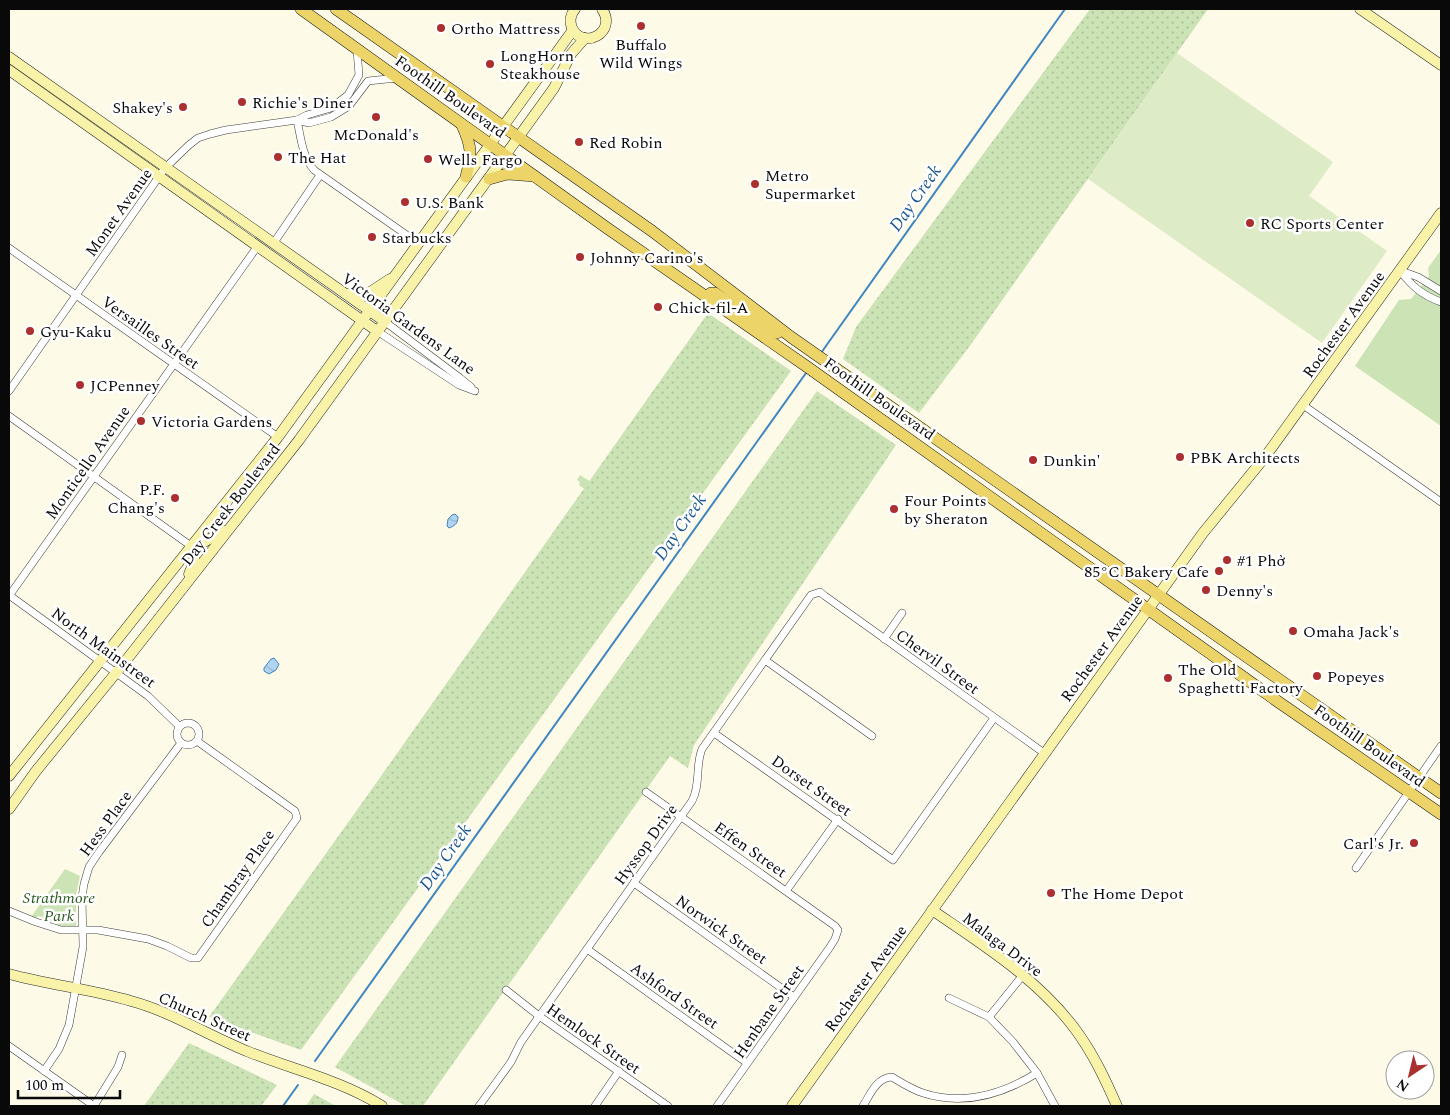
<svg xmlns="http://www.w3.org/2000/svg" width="1450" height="1115" font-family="Spectral,serif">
	<defs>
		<pattern id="grass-dots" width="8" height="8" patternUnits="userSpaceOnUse" patternTransform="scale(1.25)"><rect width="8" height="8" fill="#cbe3b5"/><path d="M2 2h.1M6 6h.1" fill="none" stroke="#adc19a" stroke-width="1.8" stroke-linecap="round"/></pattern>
		<pattern id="water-waves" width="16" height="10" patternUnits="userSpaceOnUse" patternTransform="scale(1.25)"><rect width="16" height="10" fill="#b1d5f0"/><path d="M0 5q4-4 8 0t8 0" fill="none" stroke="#97b6cc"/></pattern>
	</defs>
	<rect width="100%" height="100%" fill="#fdfae8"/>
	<g fill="url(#grass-dots)">
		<polygon points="1090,9 1208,9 969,347 919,413 843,359 856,327"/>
		<polygon points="708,313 791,371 301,1050 209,1017 362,803"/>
		<polygon points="817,391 896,445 694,745 688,768 670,756 423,1106 406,1106 335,1067"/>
		<polygon points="189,1043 277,1085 261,1106 144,1106"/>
		<polygon points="314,1094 336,1106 306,1106"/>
	</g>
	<g fill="#cbe3b5">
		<polygon points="1441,250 1441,426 1355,366 1399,300 1411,299 1429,276 1428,268"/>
		<polygon points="580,475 591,482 586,490 579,485 580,482 577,480"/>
		<polygon points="65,869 80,876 76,894 76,928 59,926 57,923 39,916 35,918 31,917"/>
	</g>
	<polygon fill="#ddebc6" points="1177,53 1333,162 1309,196 1387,251 1322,343 1088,179"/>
	<g fill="url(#water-waves)" stroke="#3e86c0">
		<path d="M455,514l3,3c0,7 -4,9 -9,11l-2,-2 1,-7 4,-4z"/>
		<polygon points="274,658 279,664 276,670 269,674 264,671 264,668 271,659"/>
	</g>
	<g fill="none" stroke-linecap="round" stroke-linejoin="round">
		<g stroke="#3e86c0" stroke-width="2">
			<polyline points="821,353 1065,9"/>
			<polyline points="315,1061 806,373"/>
			<polyline points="283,1106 298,1085"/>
		</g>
		<defs>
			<g id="street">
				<path d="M297,120c4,18 5,36 17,50l104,73"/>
				<polyline points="297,120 307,115 331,108 348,95 359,75 357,50"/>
				<polyline points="273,244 320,175"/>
				<polyline points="9,248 278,437"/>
				<path d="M1400,271c13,16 22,24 41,31"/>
				<polyline points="1401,271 1418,277 1441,291"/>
				<polyline points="384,321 460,378 471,387"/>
				<polyline points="377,331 459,385 475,391"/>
				<polyline points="9,391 165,168 189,145 198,138 210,134 226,130 297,120 309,123 331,117 349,106 368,81 397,78"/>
				<polyline points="1303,405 1441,502"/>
				<polyline points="9,416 191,546"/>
				<polyline points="9,595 148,696 179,726"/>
				<polyline points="9,596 257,247"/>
				<polyline points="884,639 902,613"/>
				<polyline points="765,660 872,736"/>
				<circle cx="188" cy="734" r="11"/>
				<polyline points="714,733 893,860 994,718"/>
				<polyline points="646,792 835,926 838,930 835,939 830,947 717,1106"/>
				<polyline points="1356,868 1441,746"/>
				<polyline points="634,883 794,997"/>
				<polyline points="786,891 838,819"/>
				<polyline points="9,911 36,922 61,930 98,930 148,939 167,946 191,958 198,958 297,818 295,811 197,741"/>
				<polyline points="587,949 747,1063"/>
				<polyline points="506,990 539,1016 668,1106"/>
				<polyline points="949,998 989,1017 1013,1042 1037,1073 1055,1106"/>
				<polyline points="989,1017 1023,975"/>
				<polyline points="9,1046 94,1106"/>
				<polyline points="44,1071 59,1049 69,1025 83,947 82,897 84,884 89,867 99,852 181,743"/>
				<polyline points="94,1106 118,1067 122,1055"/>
				<path d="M479,1106l32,-44 10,-20 171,-241c9,-17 3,-35 10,-52l109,-154 9,-3 5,4 219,157"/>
				<polyline points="595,1106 619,1071"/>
				<path d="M863,1106c7,-11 13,-28 29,-29 10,6 19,12 31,16 40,13 80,1 114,-20"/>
			</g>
			<g id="secondary">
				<path d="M575,9c-4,5 -6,12 -3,19 11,23 46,4 30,-19"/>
				<polyline points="1360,9 1441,65"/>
				<polyline points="9,57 384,321"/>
				<polyline points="9,70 377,331"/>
				<polyline points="347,294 364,296 390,279"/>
				<polyline points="192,546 206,541 224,531"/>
				<path d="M189,574c5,-11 8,-17 2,-28"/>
				<polyline points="9,776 278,437 573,30"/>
				<polyline points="9,809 36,771 124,663 299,440 554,88 571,54 585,38"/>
				<path d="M932,910c51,35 106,69 143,119 18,24 30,50 42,77"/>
				<path d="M9,974c40,11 82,15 122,27 41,11 78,35 118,51 45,18 91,28 133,54"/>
				<polyline points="792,1106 1203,533 1265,457 1441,213"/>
			</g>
			<g id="primary">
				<polyline points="301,9 607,228 806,366 1277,701 1441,814"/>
				<polyline points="336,9 652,231 791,337 1441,793"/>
				<path d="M462,125c10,22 10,29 4,52"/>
				<polyline points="489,179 507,174 534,176"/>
				<polyline points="707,297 711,293 715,293 771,331 777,333"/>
			</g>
		</defs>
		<use href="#street" stroke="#3c3c3c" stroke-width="8"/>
		<use href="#secondary" stroke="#2b2b2b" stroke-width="11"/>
		<use href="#primary" stroke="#1a1a1a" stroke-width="12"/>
		<use href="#street" stroke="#fff" stroke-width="7"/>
		<use href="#secondary" stroke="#f8f3a8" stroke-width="10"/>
		<use href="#primary" stroke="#edd468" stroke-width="11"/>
	</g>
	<g fill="#ac2f2f" stroke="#fff" stroke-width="2">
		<circle cx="641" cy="26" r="5"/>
		<circle cx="441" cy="28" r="5"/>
		<circle cx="490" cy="64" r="5"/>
		<circle cx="242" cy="102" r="5"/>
		<circle cx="183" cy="107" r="5"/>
		<circle cx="376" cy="117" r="5"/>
		<circle cx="579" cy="142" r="5"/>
		<circle cx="278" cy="157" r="5"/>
		<circle cx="428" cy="159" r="5"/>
		<circle cx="755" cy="184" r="5"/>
		<circle cx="405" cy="202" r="5"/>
		<circle cx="1250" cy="223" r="5"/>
		<circle cx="372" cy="237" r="5"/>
		<circle cx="580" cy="257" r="5"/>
		<circle cx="658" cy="307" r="5"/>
		<circle cx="30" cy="331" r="5"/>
		<circle cx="80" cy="385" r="5"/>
		<circle cx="141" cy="421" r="5"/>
		<circle cx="1180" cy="457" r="5"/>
		<circle cx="1033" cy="460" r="5"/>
		<circle cx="175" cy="498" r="5"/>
		<circle cx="894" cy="509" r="5"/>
		<circle cx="1227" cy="560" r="5"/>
		<circle cx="1219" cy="571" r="5"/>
		<circle cx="1206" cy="590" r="5"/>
		<circle cx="1293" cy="631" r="5"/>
		<circle cx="1317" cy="676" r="5"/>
		<circle cx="1168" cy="678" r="5"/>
		<circle cx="1414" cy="843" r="5"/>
		<circle cx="1051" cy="893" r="5"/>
	</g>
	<g text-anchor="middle" stroke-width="5" stroke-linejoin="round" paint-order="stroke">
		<g font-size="16" fill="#090909" stroke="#fff" text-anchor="start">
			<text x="451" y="34">Ortho Mattress</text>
			<text x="641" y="50" text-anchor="middle">Buffalo<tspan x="641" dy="18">Wild Wings</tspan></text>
			<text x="500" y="61">LongHorn<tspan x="500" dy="18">Steakhouse</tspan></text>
			<text x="252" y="108">Richie's Diner</text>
			<text x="173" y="113" text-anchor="end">Shakey's</text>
			<text x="376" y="140" text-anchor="middle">McDonald's</text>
			<text x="589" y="148">Red Robin</text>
			<text x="288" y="163">The Hat</text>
			<text x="438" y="165">Wells Fargo</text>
			<text x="765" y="181">Metro<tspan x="765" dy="18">Supermarket</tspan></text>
			<text x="415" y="208">U.S. Bank</text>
			<text x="1260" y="229">RC Sports Center</text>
			<text x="382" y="243">Starbucks</text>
			<text x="590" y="263">Johnny Carino's</text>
			<text x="668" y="313">Chick-fil-A</text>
			<text x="40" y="337">Gyu-Kaku</text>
			<text x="90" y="391">JCPenney</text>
			<text x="151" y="427">Victoria Gardens</text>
			<text x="1190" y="463">PBK Architects</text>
			<text x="1043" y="466">Dunkin'</text>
			<text x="165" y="495" text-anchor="end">P.F.<tspan x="165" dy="18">Chang's</tspan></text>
			<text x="904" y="506">Four Points<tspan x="904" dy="18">by Sheraton</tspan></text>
			<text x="1237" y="566">#1 Phở</text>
			<text x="1209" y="577" text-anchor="end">85°C Bakery Cafe</text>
			<text x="1216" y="596">Denny's</text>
			<text x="1303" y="637">Omaha Jack's</text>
			<text x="1178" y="675">The Old<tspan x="1178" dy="18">Spaghetti Factory</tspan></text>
			<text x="1327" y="682">Popeyes</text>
			<text x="1404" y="849" text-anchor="end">Carl's Jr.</text>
			<text x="1061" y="899">The Home Depot</text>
		</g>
		<g font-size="16" fill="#090909" stroke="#fff">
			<text transform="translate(451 96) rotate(35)" y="6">Foothill Boulevard</text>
			<text transform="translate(118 212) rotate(-55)" y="6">Monet Avenue</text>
			<text transform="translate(409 323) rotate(36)" y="6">Victoria Gardens Lane</text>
			<text transform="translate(1343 324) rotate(-54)" y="6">Rochester Avenue</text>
			<text transform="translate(151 332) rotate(35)" y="6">Versailles Street</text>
			<text transform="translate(880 398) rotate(35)" y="6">Foothill Boulevard</text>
			<text transform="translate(87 462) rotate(-55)" y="6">Monticello Avenue</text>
			<text transform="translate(230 504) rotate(-52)" y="6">Day Creek Boulevard</text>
			<text transform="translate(104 647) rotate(36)" y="6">North Mainstreet</text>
			<text transform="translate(1101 648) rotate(-54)" y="6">Rochester Avenue</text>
			<text transform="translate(938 661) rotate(36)" y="6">Chervil Street</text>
			<text transform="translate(1370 745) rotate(35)" y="6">Foothill Boulevard</text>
			<text transform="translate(812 785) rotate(35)" y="6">Dorset Street</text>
			<text transform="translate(105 823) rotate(-54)" y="6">Hess Place</text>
			<text transform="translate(645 844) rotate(-54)" y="6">Hyssop Drive</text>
			<text transform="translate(751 849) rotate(35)" y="6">Effen Street</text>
			<text transform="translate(237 878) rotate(-55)" y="6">Chambray Place</text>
			<text transform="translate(722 929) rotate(35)" y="6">Norwick Street</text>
			<text transform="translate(1003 944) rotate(37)" y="6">Malaga Drive</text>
			<text transform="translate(865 978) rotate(-54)" y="6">Rochester Avenue</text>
			<text transform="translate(675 995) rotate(35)" y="6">Ashford Street</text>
			<text transform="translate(768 1011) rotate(-55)" y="6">Henbane Street</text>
			<text transform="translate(205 1016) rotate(24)" y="6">Church Street</text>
			<text transform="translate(594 1038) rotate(35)" y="6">Hemlock Street</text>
		</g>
		<g font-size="16" font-style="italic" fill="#2a5a21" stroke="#fff">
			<text x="59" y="903">Strathmore<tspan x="59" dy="18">Park</tspan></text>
		</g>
		<g font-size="18" font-style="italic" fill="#1f588f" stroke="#fff">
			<text transform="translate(915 198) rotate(-55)" y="6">Day Creek</text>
			<text transform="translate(680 527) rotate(-55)" y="6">Day Creek</text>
			<text transform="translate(445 857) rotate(-55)" y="6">Day Creek</text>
		</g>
	</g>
	<rect width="1450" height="1115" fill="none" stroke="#090909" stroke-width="20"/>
	<g transform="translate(1410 1075) rotate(215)"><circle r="24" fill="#ffffff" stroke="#9d9d9d"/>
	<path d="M0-4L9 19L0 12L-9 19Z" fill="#ac2f2f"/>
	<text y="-8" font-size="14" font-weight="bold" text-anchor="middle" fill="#090909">N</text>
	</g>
	<path d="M18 1090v8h102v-8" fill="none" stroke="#090909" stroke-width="2.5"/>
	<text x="25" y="1090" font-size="15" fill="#090909" stroke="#ffffff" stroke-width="4" paint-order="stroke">100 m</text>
</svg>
